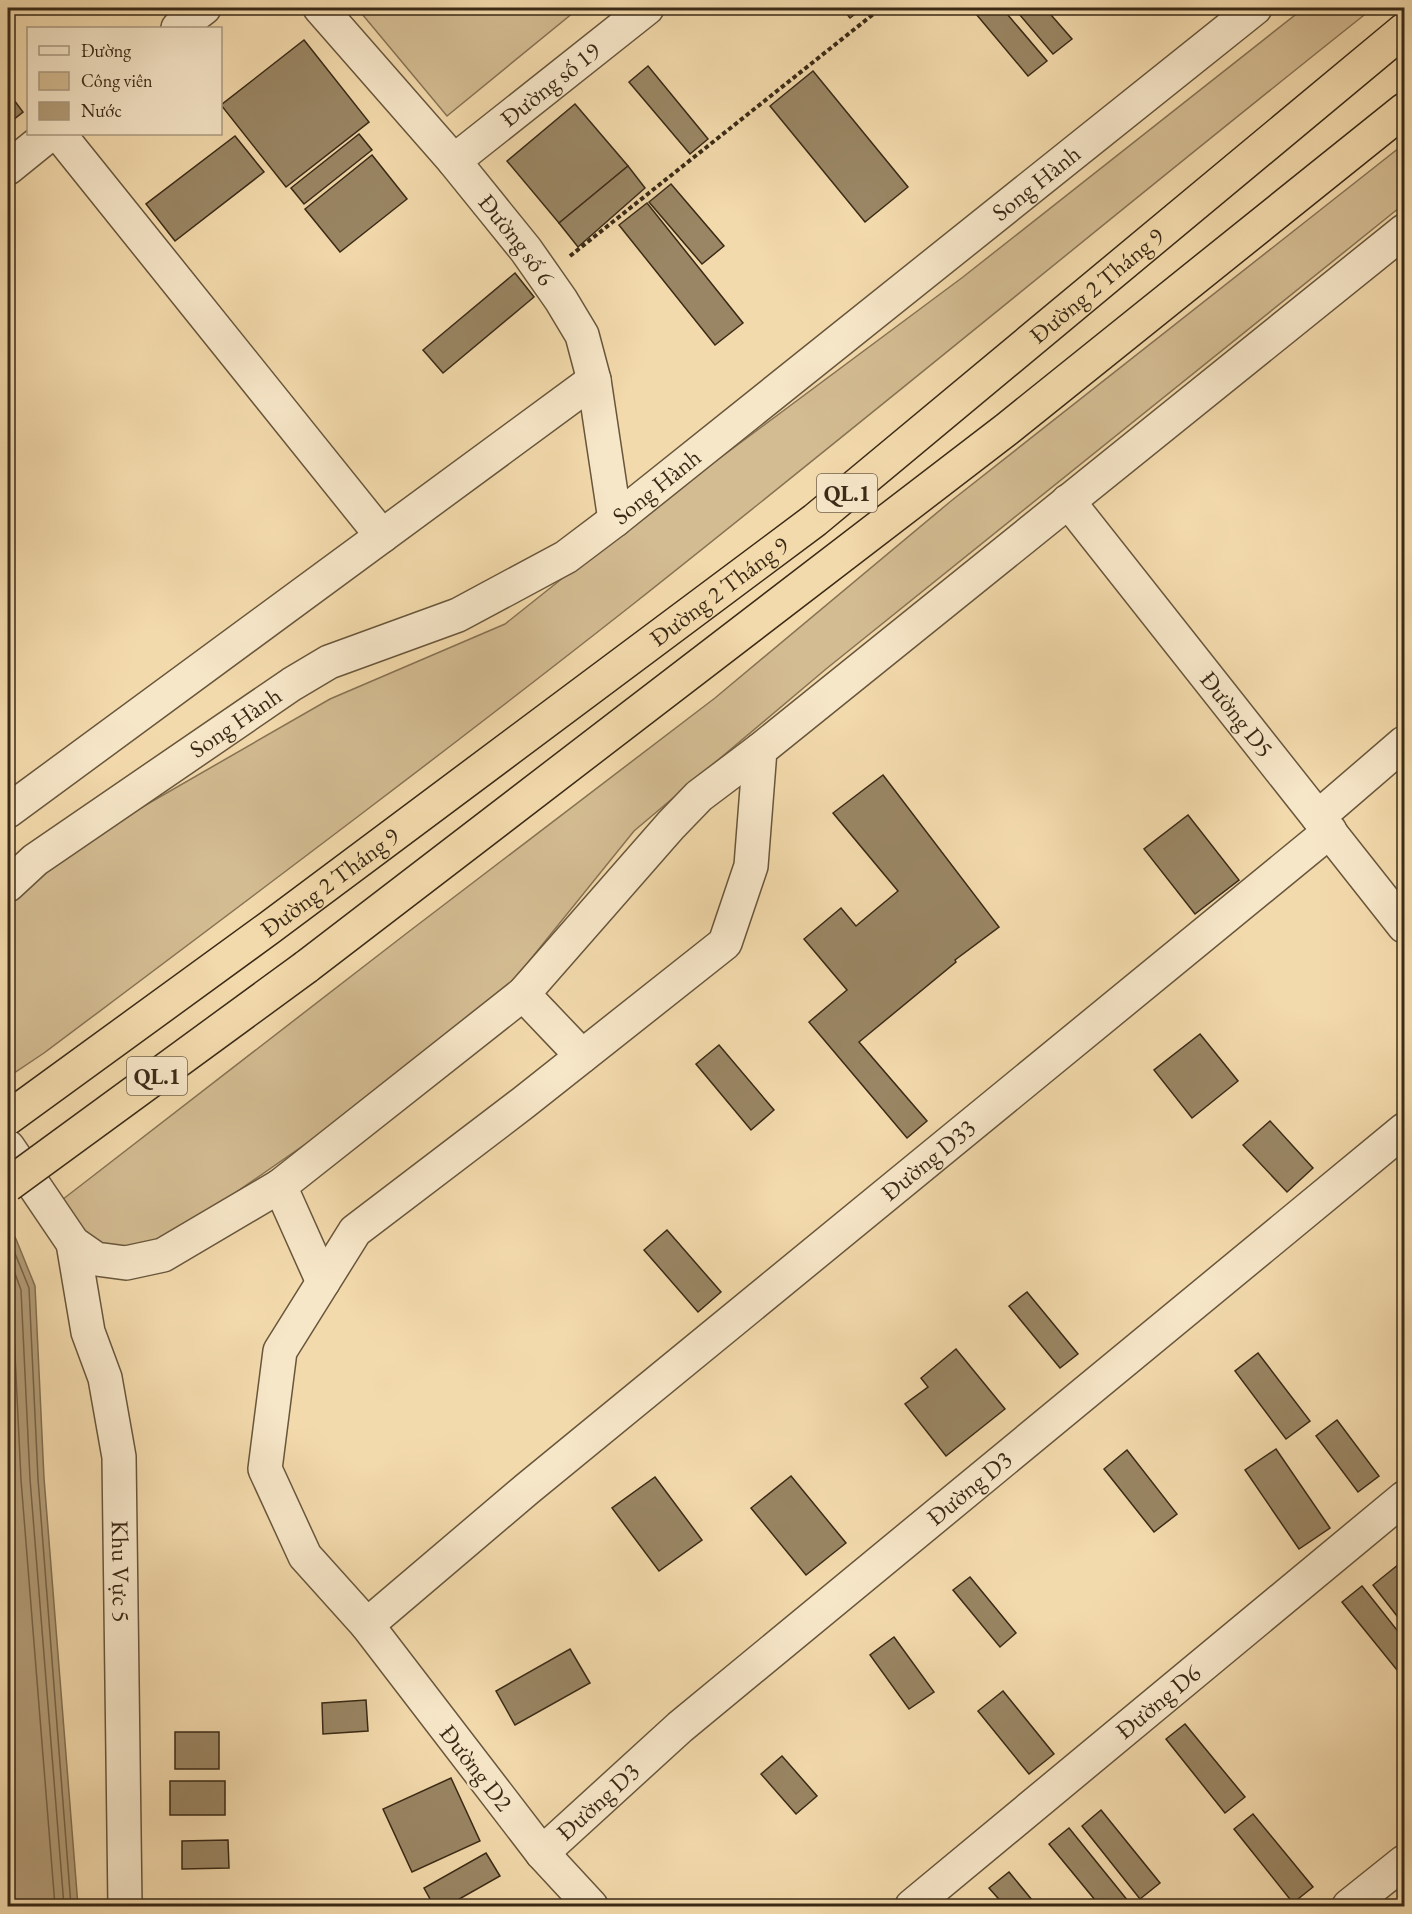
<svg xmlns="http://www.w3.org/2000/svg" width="1412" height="1914" font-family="'EB Garamond',serif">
	<rect width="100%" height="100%" fill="#f3daac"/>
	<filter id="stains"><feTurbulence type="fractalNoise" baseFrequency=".00333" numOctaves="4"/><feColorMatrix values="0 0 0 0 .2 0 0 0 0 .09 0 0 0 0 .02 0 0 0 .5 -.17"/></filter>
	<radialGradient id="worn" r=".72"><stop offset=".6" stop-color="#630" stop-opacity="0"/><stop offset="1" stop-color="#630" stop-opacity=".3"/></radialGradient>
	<g fill="#d4bc92" stroke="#877354" stroke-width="1.5">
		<polygon points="357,8 579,8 447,116"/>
		<path d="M1304,8h69c-248,197 -492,400 -741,597 -193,152 -391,300 -588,448l-36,24v-177l110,-79 212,-122 175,-75 118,-94 340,-253z"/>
		<polygon points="1404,144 1404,204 826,669 634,831 500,997 330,1127 199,1218 150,1248 119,1252 83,1234 58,1203 407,933 715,698 951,501"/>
	</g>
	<polygon fill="#b49e79" stroke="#837051" stroke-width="1.5" points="8,1225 16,1239 35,1286 44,1478 78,1906 8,1906"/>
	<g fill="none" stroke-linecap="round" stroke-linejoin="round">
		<g stroke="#776448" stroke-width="1.5">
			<polyline points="8,1236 29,1288 38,1479 71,1906"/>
			<polyline points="8,1254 21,1290 30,1479 64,1906"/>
			<polyline points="8,1279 12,1292 21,1480 55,1906"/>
		</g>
	</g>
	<g fill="#9a8664" stroke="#3a2a16" stroke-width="1.5">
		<polygon points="842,8 863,8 850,18"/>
		<polygon points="971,8 1002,8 1047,61 1028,76"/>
		<polygon points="1014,8 1045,8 1072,39 1053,54"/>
		<polygon points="304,40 369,122 286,187 221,105"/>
		<polygon points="648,66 708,139 690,154 629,82"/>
		<polygon points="813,71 908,187 865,222 770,106"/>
		<polygon points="8,92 23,112 8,124"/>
		<polygon points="575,104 628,166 559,223 507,161"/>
		<polygon points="359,134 372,150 304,204 291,188"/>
		<polygon points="235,136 264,172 175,241 146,204"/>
		<polygon points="372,155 407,199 340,252 305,209"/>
		<polygon points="628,166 645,188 578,247 559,223"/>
		<polygon points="671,184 724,246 702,264 649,202"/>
		<polygon points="647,203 743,323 715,345 619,225"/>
		<polygon points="515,273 534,297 443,373 423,350"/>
		<polygon points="883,775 999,927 955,960 956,962 859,1042 927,1121 907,1138 809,1022 847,990 804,939 841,908 856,926 898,891 833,813"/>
		<polygon points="1188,815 1239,880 1195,914 1144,849"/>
		<polygon points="1200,1034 1238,1081 1192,1118 1154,1070"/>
		<polygon points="719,1045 774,1110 751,1130 696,1064"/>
		<polygon points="1270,1121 1313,1168 1287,1192 1243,1145"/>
		<polygon points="667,1230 721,1292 698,1312 644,1250"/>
		<polygon points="1027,1292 1078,1354 1060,1368 1009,1306"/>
		<polygon points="956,1349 1005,1409 946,1456 905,1404 928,1387 921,1378"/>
		<polygon points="1258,1353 1310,1421 1286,1439 1235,1371"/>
		<polygon points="1337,1420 1379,1476 1358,1492 1316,1436"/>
		<polygon points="1276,1449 1330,1528 1299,1549 1245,1470"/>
		<polygon points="1127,1450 1177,1514 1154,1532 1104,1469"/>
		<polygon points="791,1476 846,1543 806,1575 751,1508"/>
		<polygon points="655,1477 702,1540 659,1571 612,1508"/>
		<polygon points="1404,1560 1404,1625 1373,1585"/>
		<polygon points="970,1577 1016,1633 1000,1647 953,1590"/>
		<polygon points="1362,1586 1404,1639 1404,1672 1401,1675 1342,1602"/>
		<polygon points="894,1637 934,1692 909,1709 870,1655"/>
		<polygon points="570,1649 590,1683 515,1725 496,1691"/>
		<polygon points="1003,1691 1054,1754 1029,1774 978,1711"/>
		<polygon points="366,1700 368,1731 323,1734 322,1703"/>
		<polygon points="1185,1724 1245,1797 1225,1813 1166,1739"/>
		<rect x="175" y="1732" width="44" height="37"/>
		<polygon points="782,1756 817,1796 796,1814 761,1774"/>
		<polygon points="451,1778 480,1841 412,1872 383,1809"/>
		<rect x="170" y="1781" width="55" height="34"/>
		<polygon points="1101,1810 1160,1883 1140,1899 1082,1826"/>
		<polygon points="1253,1814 1313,1887 1293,1903 1234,1829"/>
		<polygon points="1069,1828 1128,1901 1122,1906 1100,1906 1049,1844"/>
		<polygon points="228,1840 229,1868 182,1869 182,1841"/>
		<polygon points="486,1853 500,1876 447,1906 434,1906 424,1888"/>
		<polygon points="1009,1872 1037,1906 1005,1906 989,1888"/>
	</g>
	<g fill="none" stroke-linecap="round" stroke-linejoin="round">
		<defs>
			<g id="minor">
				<path id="s1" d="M320,8l134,153 72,89 35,50 21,35 12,45 21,140"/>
				<polyline points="178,28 204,8"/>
				<polyline points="59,134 382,536"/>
				<path id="s2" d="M454,161l193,-153"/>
				<polyline points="8,168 50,134"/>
				<path id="s3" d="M1068,501l336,425"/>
				<polyline points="8,811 594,380"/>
				<polyline points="1318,817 1404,743"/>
				<path id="s4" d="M8,885l27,-25 257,-176 37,-22 129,-47 108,-58 49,-37 640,-512"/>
				<polyline points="523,994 582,1056"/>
				<polyline points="8,1147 73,1243 96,1259 126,1263 163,1255 280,1186 523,994 671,825 699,796 760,750"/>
				<polyline points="280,1186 323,1282"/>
				<path id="s5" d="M73,1243l15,89 17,46 14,79 6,449"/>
				<path id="s6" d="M367,1625l160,-136 803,-658"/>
				<path id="s7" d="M542,1853l138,-126 724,-597"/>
				<polyline points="591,1906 542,1853 367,1625 305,1556 265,1469 280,1351 355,1231 523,1103 725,943 751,866 760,750 1404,231"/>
				<path id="s8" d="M912,1906l492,-408"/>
				<polyline points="1349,1906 1404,1862"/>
			</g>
			<g id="highway">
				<polyline points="306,967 1007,429 1404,110"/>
				<path id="s9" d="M8,1118l261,-190 546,-408 589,-490"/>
			</g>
		</defs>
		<use href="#minor" stroke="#68563c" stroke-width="36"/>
		<use href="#highway" stroke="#3a2a16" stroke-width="36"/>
		<polyline stroke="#3a2a16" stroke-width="4" stroke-dasharray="4.5 3" stroke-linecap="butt" points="570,256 881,8"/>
		<use href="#minor" stroke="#f7e7c9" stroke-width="33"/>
		<use href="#highway" stroke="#f3daac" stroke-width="33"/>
		<defs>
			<polyline id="highway-bridge" points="8,1185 306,967"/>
		</defs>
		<use href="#highway-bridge" stroke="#3a2a16" stroke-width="36" stroke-linecap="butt"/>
		<use href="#highway-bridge" stroke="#f3daac" stroke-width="33"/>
	</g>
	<g text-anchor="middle" stroke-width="5" stroke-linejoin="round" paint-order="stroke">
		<g fill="#f7e7c9" stroke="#73634c" stroke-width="1.5">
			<rect x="817" y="474" width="60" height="38" rx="4.5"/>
			<rect x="127" y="1057" width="60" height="38" rx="4.5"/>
		</g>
		<g font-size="22" font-weight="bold" fill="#3a2a16">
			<text x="847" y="501">QL.1</text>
			<text x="157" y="1084">QL.1</text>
		</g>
		<g font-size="24" fill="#3a2a16" stroke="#f7e7c9">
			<text dy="8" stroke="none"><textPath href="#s2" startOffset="123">Đường số 19</textPath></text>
			<text dy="8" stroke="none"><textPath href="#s4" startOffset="1252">Song Hành</textPath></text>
			<text dy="8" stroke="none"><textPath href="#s1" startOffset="304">Đường số 6</textPath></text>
			<text dy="8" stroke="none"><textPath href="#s9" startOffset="1371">Đường 2 Tháng 9</textPath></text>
			<text dy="8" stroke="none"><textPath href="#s4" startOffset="766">Song Hành</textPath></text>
			<text dy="8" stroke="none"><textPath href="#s9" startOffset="885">Đường 2 Tháng 9</textPath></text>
			<text dy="8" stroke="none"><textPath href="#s3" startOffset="272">Đường D5</textPath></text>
			<text dy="8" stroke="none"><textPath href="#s4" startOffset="280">Song Hành</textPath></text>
			<text dy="8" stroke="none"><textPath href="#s9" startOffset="399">Đường 2 Tháng 9</textPath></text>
			<text dy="8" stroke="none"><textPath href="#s6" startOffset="729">Đường D33</textPath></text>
			<text dy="8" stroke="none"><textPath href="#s7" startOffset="562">Đường D3</textPath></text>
			<text dy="8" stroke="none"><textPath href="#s5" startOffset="334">Khu Vực 5</textPath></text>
			<text dy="8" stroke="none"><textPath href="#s8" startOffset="320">Đường D6</textPath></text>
			<text transform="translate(476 1768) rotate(52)" y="8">Đường D2</text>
			<text dy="8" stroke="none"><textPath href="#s7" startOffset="76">Đường D3</textPath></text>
		</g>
	</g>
	<rect width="1412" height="1914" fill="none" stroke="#f3daac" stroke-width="30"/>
	<rect x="9" y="9" width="1394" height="1896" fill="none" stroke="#3a2a16" stroke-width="3"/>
	<rect x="15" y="15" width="1382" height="1884" fill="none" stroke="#3a2a16" stroke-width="1.5"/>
	<rect x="27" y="27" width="195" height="108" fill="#f7e7c9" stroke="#ab9b81" stroke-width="1.5"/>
	<rect x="39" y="46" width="30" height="9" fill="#f7e7c9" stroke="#ab9b81" stroke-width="1.5"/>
	<text x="81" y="57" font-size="18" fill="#3a2a16">Đường</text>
	<rect x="39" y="72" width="30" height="18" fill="#d4bc92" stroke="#ab9b81" stroke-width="1.5"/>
	<text x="81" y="87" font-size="18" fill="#3a2a16">Công viên</text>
	<rect x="39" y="102" width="30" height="18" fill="#b49e79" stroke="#ab9b81" stroke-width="1.5"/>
	<text x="81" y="117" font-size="18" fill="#3a2a16">Nước</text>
	<rect width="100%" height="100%" filter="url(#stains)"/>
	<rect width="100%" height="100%" fill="url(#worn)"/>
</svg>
